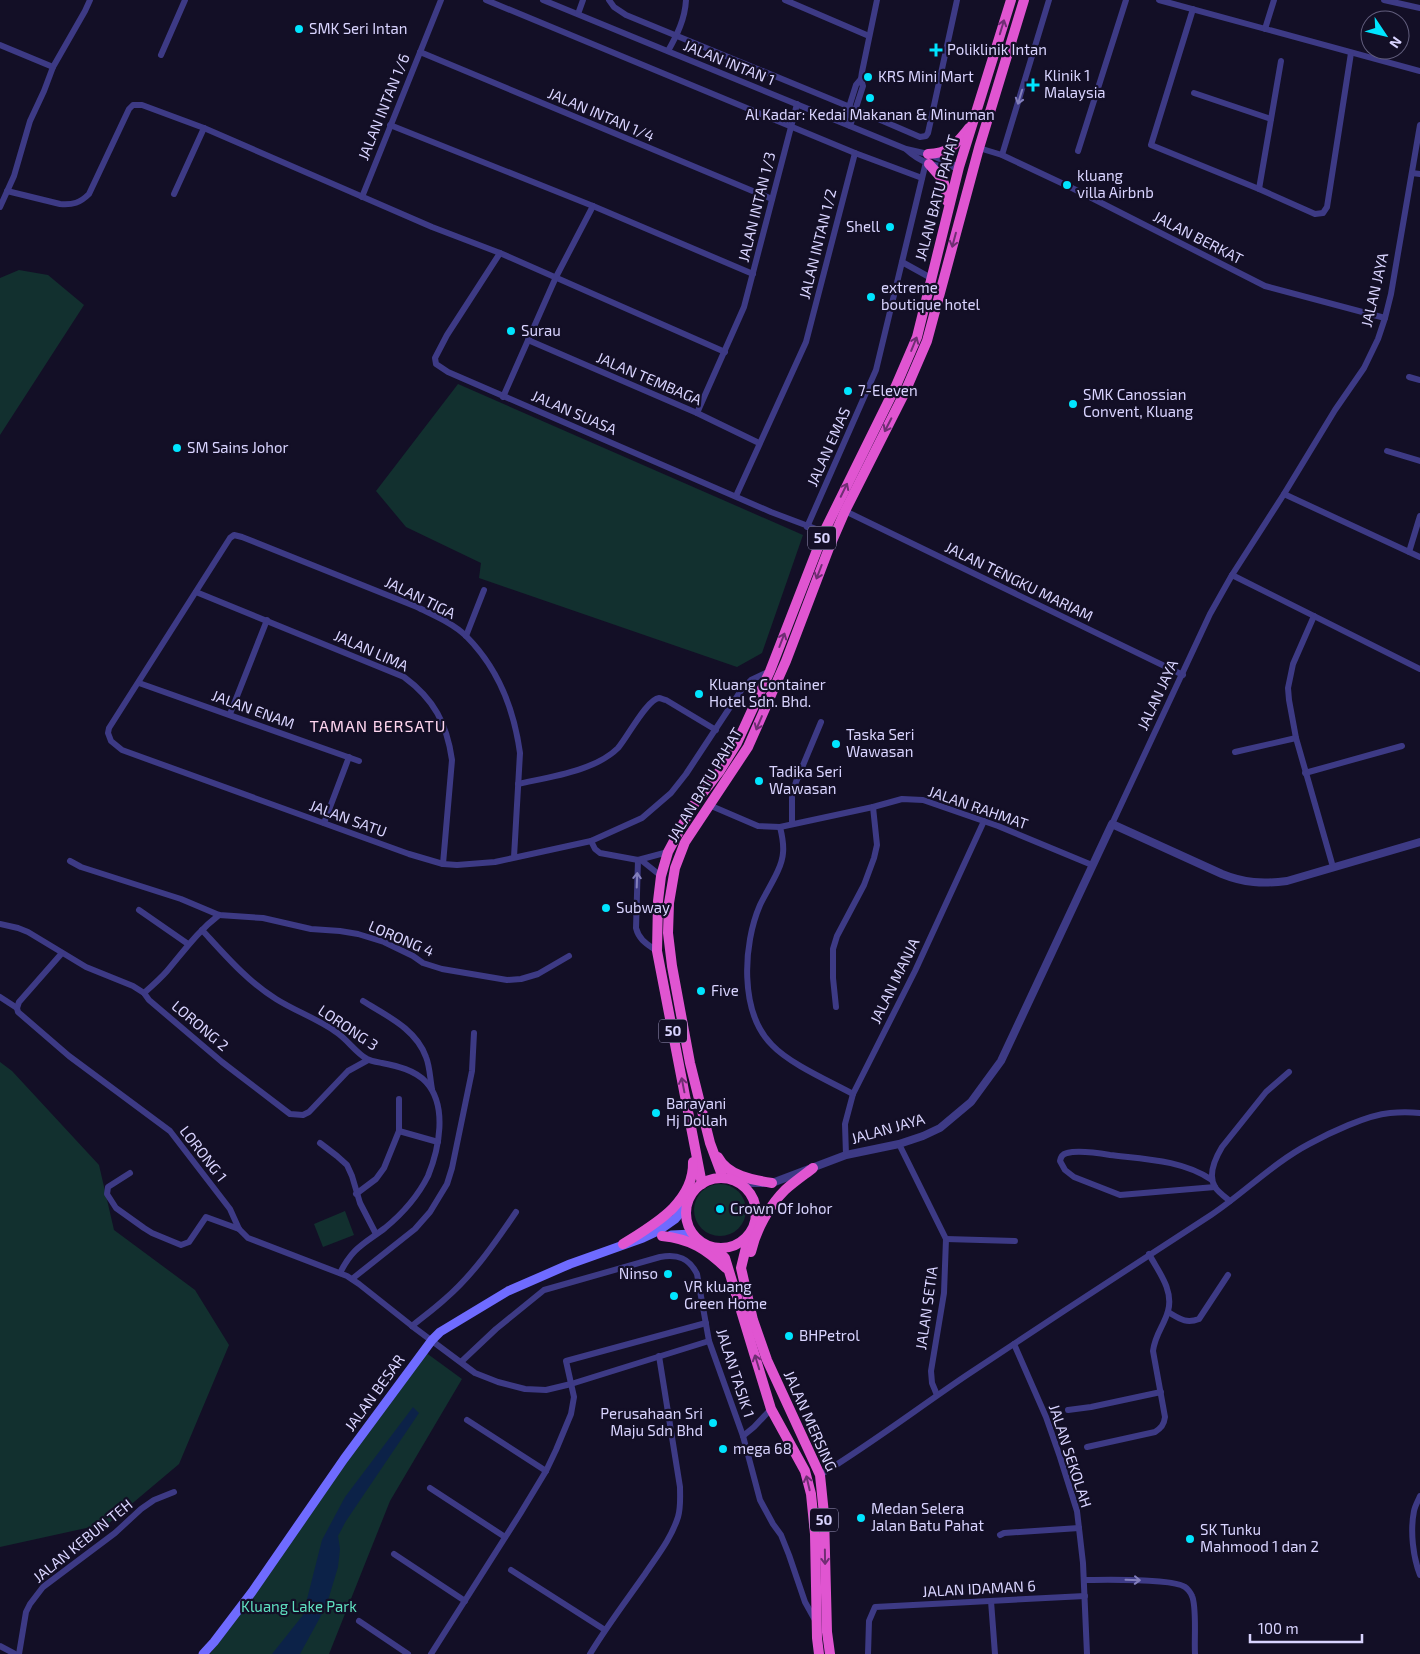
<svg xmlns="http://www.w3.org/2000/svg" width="1420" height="1654" font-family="'Exo 2',sans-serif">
	<rect width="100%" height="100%" fill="#130f26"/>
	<g fill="#12302f">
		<polygon points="19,270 48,275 84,305 0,435 0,278"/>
		<polygon points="458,384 803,535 762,653 737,667 479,578 481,563 406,527 376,491"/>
		<polygon points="0,1062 12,1071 99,1165 114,1230 195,1290 229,1345 179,1464 109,1523 0,1547"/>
		<circle cx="720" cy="1210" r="26"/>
		<polygon points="345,1211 354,1235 323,1247 314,1224"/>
		<polygon points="425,1352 462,1379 390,1501 329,1654 210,1654"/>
	</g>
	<polygon fill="#0c2248" points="413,1407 419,1413 346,1521 338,1536 340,1549 338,1567 329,1597 323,1612 300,1654 272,1654 303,1615 322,1540 345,1497"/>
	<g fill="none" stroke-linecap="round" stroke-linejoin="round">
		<g stroke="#3d3a85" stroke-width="6">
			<polyline points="486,0 855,153 922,178"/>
			<polyline points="543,0 906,149 928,154 959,167"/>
			<polyline points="609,0 614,7 626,15 850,107"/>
			<polyline points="785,0 869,36"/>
			<polyline points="1159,0 1420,71"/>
			<polyline points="1384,0 1420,8"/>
			<polyline points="1193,9 1151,145 1259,189 1315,214 1323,213 1327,207 1351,53"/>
			<polyline points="578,14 583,0"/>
			<polyline points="1265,29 1274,0"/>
			<polyline points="0,45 53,67"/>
			<path d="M668,51c9,-16 17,-32 18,-51"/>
			<polyline points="420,52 772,199"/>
			<polyline points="161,55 185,0"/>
			<polyline points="1194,93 1271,119"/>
			<polyline points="855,109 920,137 926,136 928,133 957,0"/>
			<polyline points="844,123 856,85 861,79"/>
			<polyline points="390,125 593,206 753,274"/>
			<polyline points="850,126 863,86 861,79 862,72 877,0"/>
			<polyline points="979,148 1002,155 1070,187 1265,286 1385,318"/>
			<path d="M907,150c14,13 31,18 50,17"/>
			<polyline points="1078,151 1126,0"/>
			<polyline points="1002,155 1049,0"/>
			<polyline points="1412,173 1420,174"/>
			<polyline points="1259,189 1281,61"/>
			<path d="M7,191l53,13c13,1 20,-1 29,-10l40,-85 4,-4h9l62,23 228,99 68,26 225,99"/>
			<polyline points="174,194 204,128"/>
			<polyline points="362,197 441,0"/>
			<polyline points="0,207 14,176 30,121 44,91 53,67 85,11 90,0"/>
			<polyline points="500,253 447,335 435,358 436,364 448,372 771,512 824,532"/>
			<polyline points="902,262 931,278"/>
			<polyline points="528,340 697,413 759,443"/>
			<polyline points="1409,377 1420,380"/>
			<polyline points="503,397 556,277 593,206"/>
			<polyline points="697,413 744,307 797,104"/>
			<polyline points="1387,451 1420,461"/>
			<polyline points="1284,494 1420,557"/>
			<polyline points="736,496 806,342 855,153"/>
			<polyline points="845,511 1183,675"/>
			<polyline points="807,527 876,370 926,162"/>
			<polyline points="1409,552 1420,516"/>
			<polyline points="1232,575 1420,669"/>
			<path d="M196,592l208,85c30,22 43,47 48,83l-9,104"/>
			<polyline points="1314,616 1293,664 1288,688 1289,700 1296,738 1333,867"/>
			<polyline points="466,636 484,590"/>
			<polyline points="139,683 359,761"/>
			<polyline points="230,714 267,620"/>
			<polyline points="1235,752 1296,738"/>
			<polyline points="1305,773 1402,746"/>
			<path d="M518,784c31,-7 77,-13 100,-36 9,-10 29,-49 41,-50 2,0 5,2 7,2l50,30"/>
			<polyline points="709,805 758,826 780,827 873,807 902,799 923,800 998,826 1092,865"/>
			<polyline points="324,823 349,757"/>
			<polyline points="792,824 792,794 796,782 821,722"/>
			<polyline points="1112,824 1210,614 1232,575 1284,494 1335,410 1364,368 1378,339 1385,318 1391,294 1420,125"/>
			<path d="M780,827c2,8 4,17 3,26 -1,16 -16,37 -23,52 -17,39 -21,107 12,140 18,19 57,36 81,49"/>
			<polyline points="591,841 595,849 600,853 638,860 668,852"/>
			<path d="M514,857l6,-104c-6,-44 -22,-85 -54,-117 -13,-13 -33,-21 -49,-29l-175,-70 -8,-2 -4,3 -121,190 -1,5 3,8 11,9 287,104 34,10 14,1 38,-3 96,-21 51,-23 29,-25 15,-19 56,-85 9,-9 19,-9"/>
			<path d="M638,860l-2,68c3,12 11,16 21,23"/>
			<polyline points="641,860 661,876"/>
			<polyline points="70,861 81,867 181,899 219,915 263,918 311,929 340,931 358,934 384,942 413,956 423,963 442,969 507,980 521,979 538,974 569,956"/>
			<polyline points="139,910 188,944"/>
			<polyline points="0,924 18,928 28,932 86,967 133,986 144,993 149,1000 222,1062 290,1114 303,1115 309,1112 348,1071 368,1060"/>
			<path d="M202,930c23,25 45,51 74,69 19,12 42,20 60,33 11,7 20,21 31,27 4,2 10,3 15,4 15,3 33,7 44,19 22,24 13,67 2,94 -10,20 -26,38 -43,52 -21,16 -32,19 -45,45"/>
			<polyline points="62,953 19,1002 17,1008 18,1012 69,1056 170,1131 230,1209 239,1229 248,1238 347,1276 359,1284 412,1326 475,1373 498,1382 525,1389 546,1390 571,1384 709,1341"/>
			<path d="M144,993c8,-7 16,-14 23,-22 17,-20 31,-40 52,-56"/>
			<polyline points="0,997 17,1008"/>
			<path d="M363,1001c24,15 53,28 63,56 4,10 4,22 6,32"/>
			<polyline points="836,1007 833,978 833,949 837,936 864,885 874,858 877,845 873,807"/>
			<polyline points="399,1131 438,1142"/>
			<polyline points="320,1143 337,1156 347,1165 352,1176 360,1203 376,1234"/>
			<polyline points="899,1144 946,1239 944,1293 931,1371 932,1383 937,1395"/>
			<polyline points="846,1155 845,1124 853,1094 915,971 984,821"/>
			<polyline points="130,1173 108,1187 107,1194 116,1208 144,1228 152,1233 181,1245 189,1242 206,1217 239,1229"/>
			<path d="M1212,1180c-29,-20 -68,-21 -102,-25 -12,-2 -31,-5 -43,-2 -5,1 -6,4 -7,8l5,9 9,7 46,18 95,-8"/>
			<polyline points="356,1194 376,1179 384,1168 399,1131 399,1099"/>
			<path d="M1230,1201c-5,-4 -12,-9 -15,-14 -8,-13 1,-30 7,-40l44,-55 23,-20"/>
			<polyline points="946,1239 1015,1241"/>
			<polyline points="352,1279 415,1229 430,1212 447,1184 452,1168 472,1071 474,1033"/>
			<path d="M1168,1312c12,7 18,12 31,7l29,-44"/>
			<path d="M412,1326c11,-9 22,-17 33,-27 28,-24 50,-56 71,-87"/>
			<polyline points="1014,1344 1046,1417 1060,1457 1077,1511 1083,1563 1087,1654"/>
			<path d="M461,1362l35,-33 48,-39 116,-33c18,-3 29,1 37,17l12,67 34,95 17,64 13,24 8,11 8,20 16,47 10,18"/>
			<polyline points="1068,1410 1091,1407 1161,1392"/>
			<polyline points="467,1420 546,1471"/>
			<polyline points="743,1436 754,1427 771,1409"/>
			<path d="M1087,1447l68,-15c6,-4 9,-7 10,-15l-12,-66c2,-17 11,-25 15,-40 6,-21 -10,-40 -19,-57"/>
			<path d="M820,1475c51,-31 98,-67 147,-100 81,-54 162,-107 244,-160 33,-22 62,-52 98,-71 20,-11 58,-29 81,-31 10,-1 20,-1 30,0"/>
			<polyline points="430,1488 505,1537"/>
			<path d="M1420,1496c-2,5 -5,10 -6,15 -4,20 -1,46 6,64"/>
			<polyline points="1000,1535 1004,1533 1079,1528"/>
			<polyline points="394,1554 465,1601"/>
			<polyline points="511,1570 605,1630"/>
			<path d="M1084,1580c19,0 87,-2 101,7 2,1 6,6 7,9 5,11 2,44 3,58"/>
			<polyline points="991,1601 995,1654"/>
			<polyline points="359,1621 408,1654"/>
			<polyline points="0,1646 15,1654"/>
			<polyline points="19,1654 26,1612 30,1604 43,1587 115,1533 141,1509 154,1500 174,1492"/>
			<polyline points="431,1654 520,1514 546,1471 556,1450 571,1414 574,1397 566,1361 706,1323"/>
			<path d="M590,1654c17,-28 36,-53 55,-80 12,-18 26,-35 33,-57 3,-10 2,-20 2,-30l-21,-131"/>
			<polyline points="868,1654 869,1621 875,1607 1085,1596"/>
		</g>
		<g stroke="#3d3a85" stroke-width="8">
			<path d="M740,1183h32l74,-28 53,-11 24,-8 17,-8 31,-26 30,-41 111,-237 110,50c22,9 41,10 65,7l133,-39"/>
			<polyline points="755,1224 764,1209"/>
		</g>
		<g stroke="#6f6bff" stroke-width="9">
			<polyline points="671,1235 693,1234"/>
			<polyline points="203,1654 214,1642 252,1592 344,1459 432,1340 440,1332 508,1291 570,1264 643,1238 658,1231 675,1219 687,1205"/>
		</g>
		<g stroke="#e055d1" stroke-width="10">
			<path d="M928,154c22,-1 27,-9 41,-26"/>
			<path d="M929,164c13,15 17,16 18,37"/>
			<path d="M718,1157c10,19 35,23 54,26"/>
			<polyline points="723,1178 710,1143 690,1063 672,966 668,933 669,903 675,868 685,842 748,747 786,661 829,548 845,511 905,392 927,341 979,148 1024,0"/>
			<circle cx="721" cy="1213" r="35"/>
			<polyline points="702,1184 657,951 658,901 661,876 668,852 692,807 719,772 737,743 770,671 824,532 895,388 917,337 959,167 1011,0"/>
			<polyline points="749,1235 741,1268 753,1320 767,1360 820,1475 824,1514 827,1632 830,1654"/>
			<path d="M662,1236c29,3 44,13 64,32"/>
			<path d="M623,1244c30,-19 71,-41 70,-82"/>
			<polyline points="715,1248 725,1258 771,1409 805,1471 811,1494 815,1534 817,1638 819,1654"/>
			<path d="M751,1252c5,-22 18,-46 34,-62 9,-8 19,-15 28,-22"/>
		</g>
	</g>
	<defs><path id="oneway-shaft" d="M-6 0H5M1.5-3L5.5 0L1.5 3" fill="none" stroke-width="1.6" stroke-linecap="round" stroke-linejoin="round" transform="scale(1.25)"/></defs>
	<g stroke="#6f2e73">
		<use href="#oneway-shaft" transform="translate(1002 27) rotate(-73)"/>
		<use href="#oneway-shaft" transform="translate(954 240) rotate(105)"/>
		<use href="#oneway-shaft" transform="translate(914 344) rotate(-68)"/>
		<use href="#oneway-shaft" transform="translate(888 425) rotate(117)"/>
		<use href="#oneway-shaft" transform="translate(844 490) rotate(-64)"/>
		<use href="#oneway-shaft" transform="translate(819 572) rotate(111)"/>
		<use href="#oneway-shaft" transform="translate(782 640) rotate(-69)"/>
		<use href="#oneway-shaft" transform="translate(759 723) rotate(113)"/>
		<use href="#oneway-shaft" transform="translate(683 1085) rotate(-101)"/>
		<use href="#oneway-shaft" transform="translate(757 1362) rotate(-107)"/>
		<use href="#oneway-shaft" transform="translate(808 1483) rotate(-103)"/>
		<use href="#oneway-shaft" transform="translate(825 1557) rotate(89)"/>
	</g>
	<g stroke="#837fbc">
		<use href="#oneway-shaft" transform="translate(1020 97) rotate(107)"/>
		<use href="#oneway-shaft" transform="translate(637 880) rotate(-88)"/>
		<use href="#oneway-shaft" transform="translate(1133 1580) rotate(2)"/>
	</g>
	<g fill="#00e5ff" stroke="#130f26" stroke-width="2">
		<circle cx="299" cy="29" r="5"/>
		<path d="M933.5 42.5h5v5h5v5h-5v5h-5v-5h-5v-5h5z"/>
		<circle cx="868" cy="77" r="5"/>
		<path d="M1030.5 77.5h5v5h5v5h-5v5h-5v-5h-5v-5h5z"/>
		<circle cx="870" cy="98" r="5"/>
		<circle cx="1067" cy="185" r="5"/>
		<circle cx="890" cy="227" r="5"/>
		<circle cx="871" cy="297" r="5"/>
		<circle cx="511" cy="331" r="5"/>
		<circle cx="848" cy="391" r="5"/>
		<circle cx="1073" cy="404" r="5"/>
		<circle cx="177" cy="448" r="5"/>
		<circle cx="699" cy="694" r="5"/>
		<circle cx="836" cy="744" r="5"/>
		<circle cx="759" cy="781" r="5"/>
		<circle cx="606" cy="908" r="5"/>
		<circle cx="701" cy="991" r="5"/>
		<circle cx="656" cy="1113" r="5"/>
		<circle cx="720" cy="1209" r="5"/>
		<circle cx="668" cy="1274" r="5"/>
		<circle cx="674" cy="1296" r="5"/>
		<circle cx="789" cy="1336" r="5"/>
		<circle cx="713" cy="1423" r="5"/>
		<circle cx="723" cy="1449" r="5"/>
		<circle cx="861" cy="1518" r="5"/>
		<circle cx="1190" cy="1539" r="5"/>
	</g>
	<g text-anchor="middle" stroke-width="4.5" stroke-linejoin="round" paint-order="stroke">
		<g fill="#130f26" stroke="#9e99be" stroke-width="1">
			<rect x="808" y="526.5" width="28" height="23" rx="4"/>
			<rect x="659" y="1019.5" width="28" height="23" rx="4"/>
			<rect x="810" y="1508.5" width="28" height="23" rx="4"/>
		</g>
		<g font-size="14" font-weight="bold" fill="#d9d4ff">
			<text x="822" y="543">50</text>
			<text x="673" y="1036">50</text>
			<text x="824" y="1525">50</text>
		</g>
		<g font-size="15" fill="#d9d4ff" stroke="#130f26" text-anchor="start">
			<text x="309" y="34">SMK Seri Intan</text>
			<text x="947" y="55">Poliklinik Intan</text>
			<text x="1044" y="81">Klinik 1<tspan x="1044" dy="17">Malaysia</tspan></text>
			<text x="878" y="82">KRS Mini Mart</text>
			<text x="870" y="120" text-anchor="middle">Al Kadar: Kedai Makanan &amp; Minuman</text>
			<text x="1077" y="181">kluang<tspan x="1077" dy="17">villa Airbnb</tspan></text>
			<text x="880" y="232" text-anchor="end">Shell</text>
			<text x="881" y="293">extreme<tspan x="881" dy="17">boutique hotel</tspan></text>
			<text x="521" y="336">Surau</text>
			<text x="858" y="396">7-Eleven</text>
			<text x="1083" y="400">SMK Canossian<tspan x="1083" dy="17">Convent, Kluang</tspan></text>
			<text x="187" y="453">SM Sains Johor</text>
			<text x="709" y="690">Kluang Container<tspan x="709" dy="17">Hotel Sdn. Bhd.</tspan></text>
			<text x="846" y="740">Taska Seri<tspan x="846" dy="17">Wawasan</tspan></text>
			<text x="769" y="777">Tadika Seri<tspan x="769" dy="17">Wawasan</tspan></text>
			<text x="616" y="913">Subway</text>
			<text x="711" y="996">Five</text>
			<text x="666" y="1109">Barayani<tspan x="666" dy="17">Hj Dollah</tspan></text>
			<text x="730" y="1214">Crown Of Johor</text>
			<text x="658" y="1279" text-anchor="end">Ninso</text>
			<text x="684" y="1292">VR kluang<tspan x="684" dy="17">Green Home</tspan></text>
			<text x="799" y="1341">BHPetrol</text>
			<text x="703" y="1419" text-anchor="end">Perusahaan Sri<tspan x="703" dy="17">Maju Sdn Bhd</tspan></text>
			<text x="733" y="1454">mega 68</text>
			<text x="871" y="1514">Medan Selera<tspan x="871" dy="17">Jalan Batu Pahat</tspan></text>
			<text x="1200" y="1535">SK Tunku<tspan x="1200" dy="17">Mahmood 1 dan 2</tspan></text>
		</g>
		<g font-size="15" fill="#d9d4ff" stroke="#130f26">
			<text transform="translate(729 63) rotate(22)" y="5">JALAN INTAN 1</text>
			<text transform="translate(384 107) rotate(-68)" y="5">JALAN INTAN 1/6</text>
			<text transform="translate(601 115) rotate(23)" y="5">JALAN INTAN 1/4</text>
			<text transform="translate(937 198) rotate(-75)" y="5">JALAN BATU PAHAT</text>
			<text transform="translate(757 207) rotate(-76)" y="5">JALAN INTAN 1/3</text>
			<text transform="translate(1198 238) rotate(27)" y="5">JALAN BERKAT</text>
			<text transform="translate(818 244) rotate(-76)" y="5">JALAN INTAN 1/2</text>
			<text transform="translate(1375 290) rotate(-77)" y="5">JALAN JAYA</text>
			<text transform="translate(649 379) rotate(23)" y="5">JALAN TEMBAGA</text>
			<text transform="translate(574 413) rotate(23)" y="5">JALAN SUASA</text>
			<text transform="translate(829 447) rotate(-66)" y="5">JALAN EMAS</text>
			<text transform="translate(1019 582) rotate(26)" y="5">JALAN TENGKU MARIAM</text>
			<text transform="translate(420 598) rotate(26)" y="5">JALAN TIGA</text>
			<text transform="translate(371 651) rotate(24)" y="5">JALAN LIMA</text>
			<text transform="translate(1158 695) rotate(-65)" y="5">JALAN JAYA</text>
			<text transform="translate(253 710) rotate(20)" y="5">JALAN ENAM</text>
			<text transform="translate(705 785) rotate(-59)" y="5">JALAN BATU PAHAT</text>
			<text transform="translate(978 808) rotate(19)" y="5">JALAN RAHMAT</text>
			<text transform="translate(348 819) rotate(20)" y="5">JALAN SATU</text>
			<text transform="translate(401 939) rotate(23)" y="5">LORONG 4</text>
			<text transform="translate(895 981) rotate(-64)" y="5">JALAN MANJA</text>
			<text transform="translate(200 1026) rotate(40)" y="5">LORONG 2</text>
			<text transform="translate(348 1028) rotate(34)" y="5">LORONG 3</text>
			<text transform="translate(888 1129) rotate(-16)" y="5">JALAN JAYA</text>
			<text transform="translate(203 1154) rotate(52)" y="5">LORONG 1</text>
			<text transform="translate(927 1308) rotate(-82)" y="5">JALAN SETIA</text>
			<text transform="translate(735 1373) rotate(72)" y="5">JALAN TASIK 1</text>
			<text transform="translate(375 1393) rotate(-54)" y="5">JALAN BESAR</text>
			<text transform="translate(810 1421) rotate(66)" y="5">JALAN MERSING</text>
			<text transform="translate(1070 1456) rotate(72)" y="5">JALAN SEKOLAH</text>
			<text transform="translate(83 1541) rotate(-39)" y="5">JALAN KEBUN TEH</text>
			<text transform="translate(979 1589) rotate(-3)" y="5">JALAN IDAMAN 6</text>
		</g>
		<g font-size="15" fill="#5fe0c0" stroke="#130f26">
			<text x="299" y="1612">Kluang Lake Park</text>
		</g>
		<g font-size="16" letter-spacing="1" fill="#ffd6f0" stroke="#130f26">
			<text x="378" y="732">TAMAN BERSATU</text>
		</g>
	</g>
	<g transform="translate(1385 35) rotate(125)"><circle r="24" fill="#130f26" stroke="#625e7d"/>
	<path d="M0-4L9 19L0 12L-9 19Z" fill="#00e5ff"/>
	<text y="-8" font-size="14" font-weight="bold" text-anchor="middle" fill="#d9d4ff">N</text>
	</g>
	<path d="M1250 1634v8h112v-8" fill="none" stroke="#d9d4ff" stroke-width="2.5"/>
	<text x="1258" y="1634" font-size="15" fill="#d9d4ff" stroke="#130f26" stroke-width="4" paint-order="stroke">100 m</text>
</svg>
